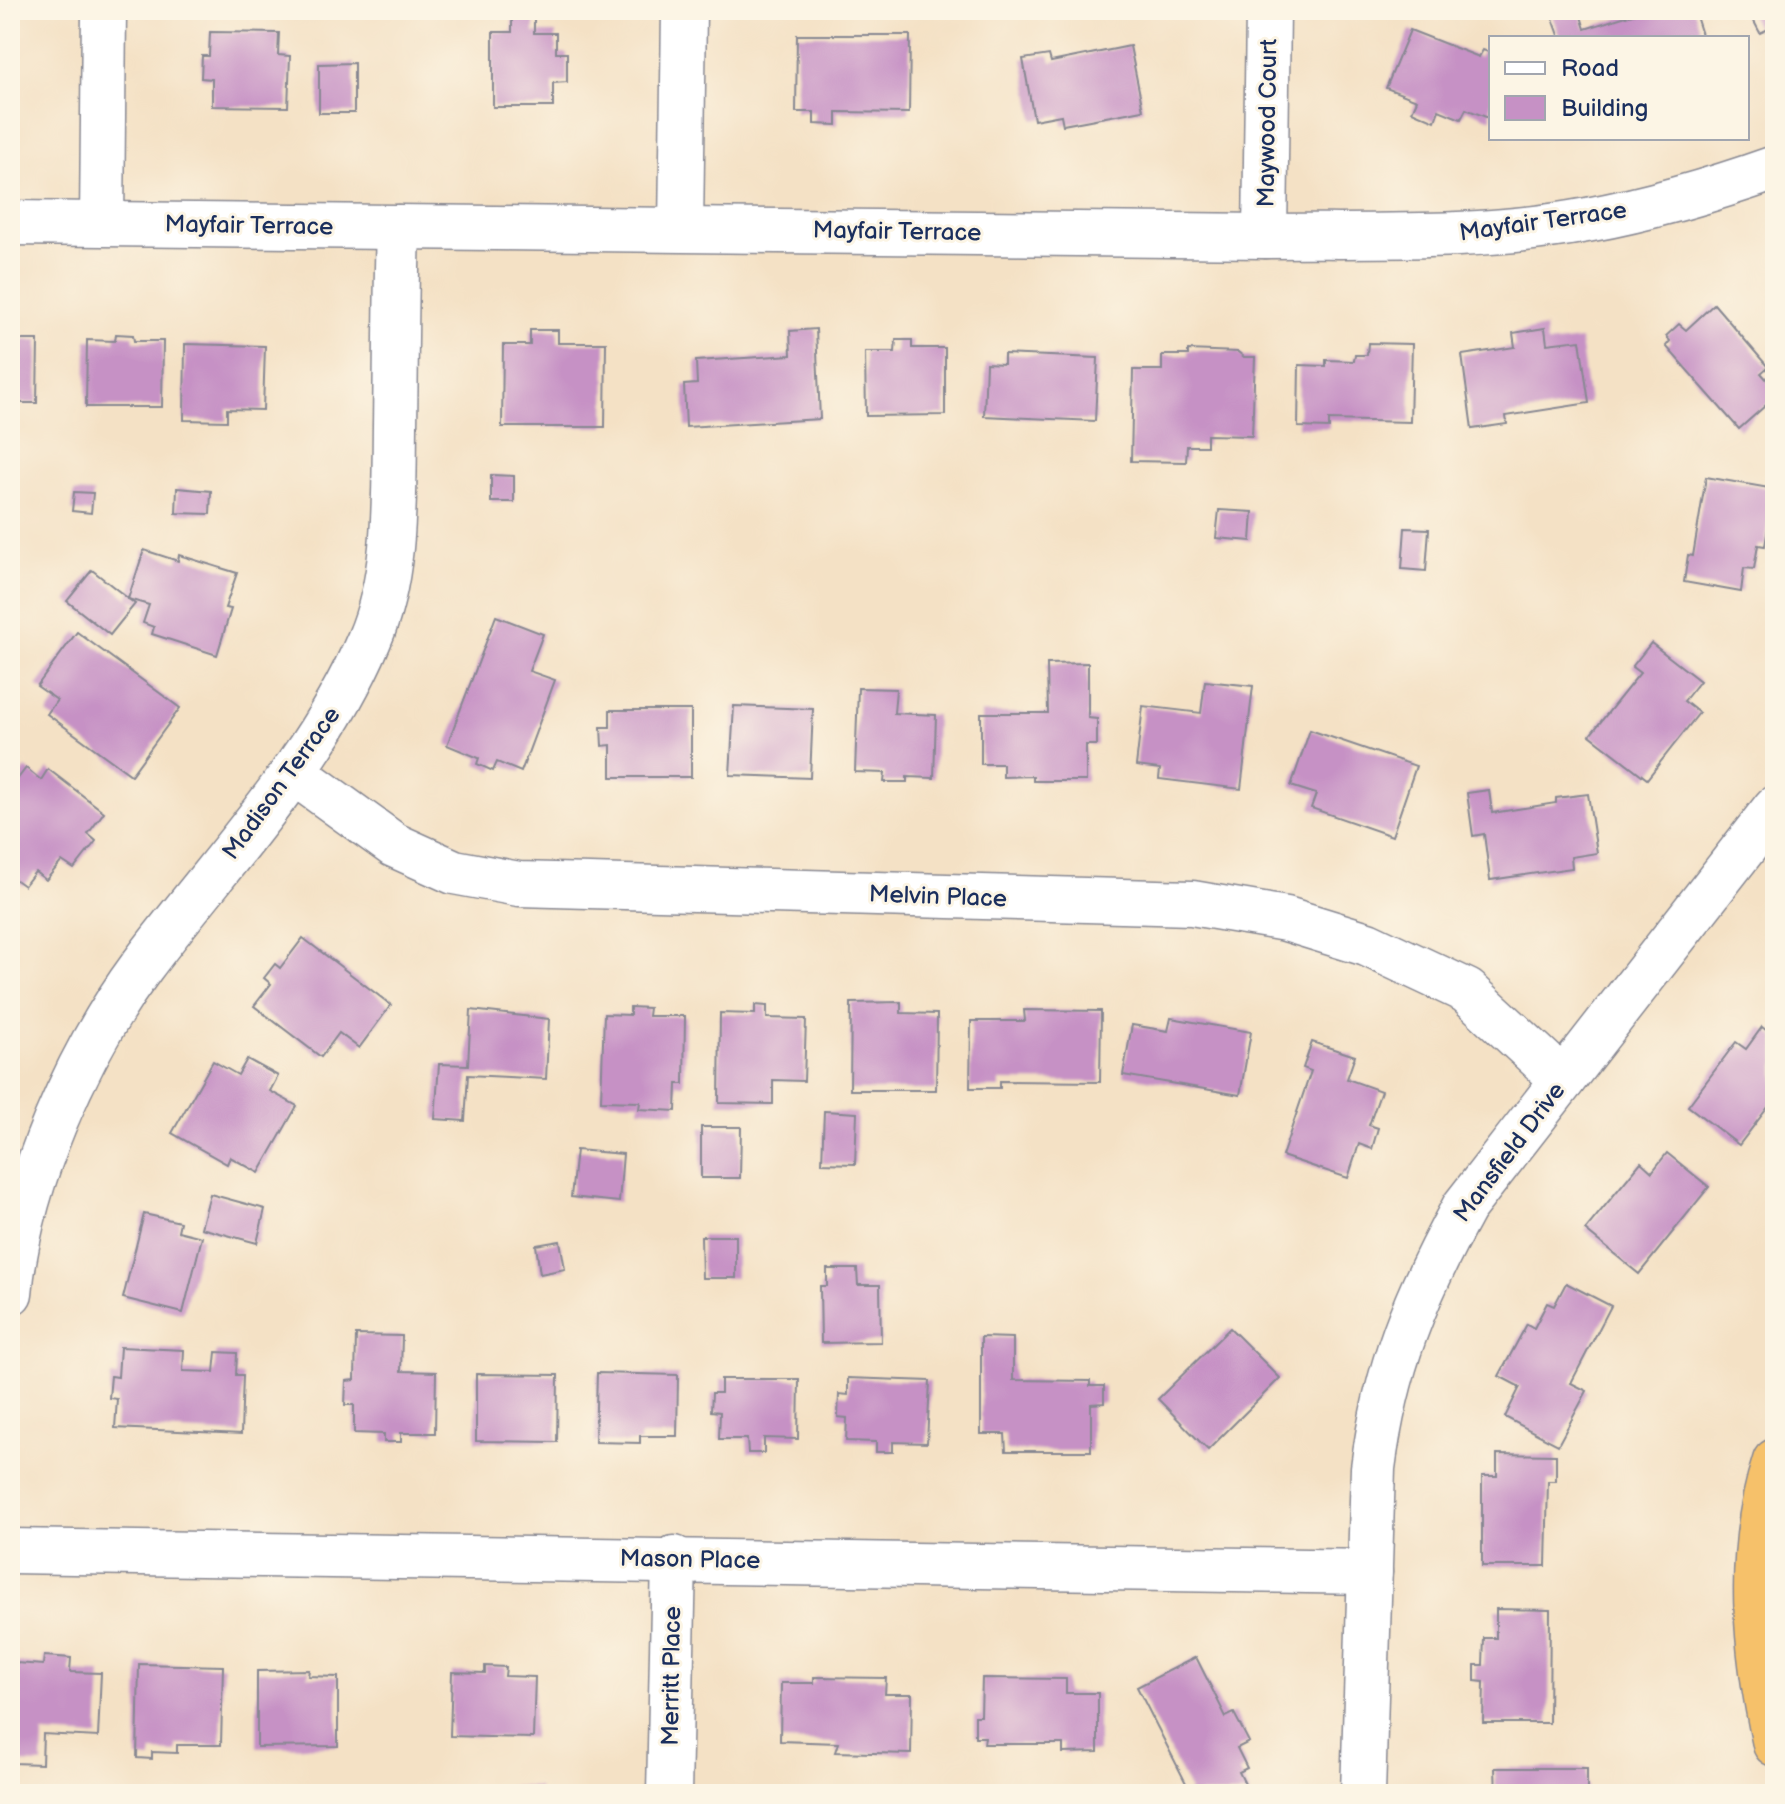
<svg xmlns="http://www.w3.org/2000/svg" width="1785" height="1804" font-family="'Balsamiq Sans',sans-serif">
	<rect width="100%" height="100%" fill="#fcf5e5"/>
	<filter id="ink" filterUnits="userSpaceOnUse"><feTurbulence type="fractalNoise" baseFrequency=".0125" numOctaves="2"/><feDisplacementMap in="SourceGraphic" scale="16" xChannelSelector="R" yChannelSelector="G"/><feConvolveMatrix kernelMatrix="1 2 1 2 8 2 1 2 1" color-interpolation-filters="sRGB"/></filter>
	<filter id="wash" filterUnits="userSpaceOnUse"><feTurbulence type="fractalNoise" baseFrequency=".006" numOctaves="4" result="noise"/><feDisplacementMap in="SourceGraphic" scale="32" xChannelSelector="R" yChannelSelector="G"/><feGaussianBlur stdDeviation="1.8" result="paint"/><feColorMatrix in="noise" values="0 0 0 0 0 0 0 0 0 0 0 0 0 0 0 0 0 1.4 0 .05"/><feComposite in="paint" operator="in"/></filter>
	<g filter="url(#wash)">
		<rect width="100%" height="100%" fill="#f4e1c5"/>
		<g id="blocks">
			<g fill="#c691c5">
				<polygon points="1550,10 1579,10 1585,29 1645,10 1694,10 1703,38 1560,38"/>
				<polygon points="1748,10 1775,10 1775,26 1760,33"/>
				<polygon points="512,18 534,19 534,33 556,33 556,53 567,53 567,82 553,83 553,107 493,107 493,32 512,32"/>
				<polygon points="1410,30 1479,57 1483,50 1491,53 1491,119 1466,109 1461,119 1439,110 1435,121 1412,111 1417,100 1386,88"/>
				<polygon points="210,32 279,33 278,55 290,56 288,107 212,106 212,79 201,78 202,56 209,56"/>
				<polygon points="797,35 910,35 909,113 837,112 837,125 814,124 814,112 796,112"/>
				<polygon points="1130,46 1143,110 1063,125 1061,115 1034,120 1023,59 1049,55 1051,62"/>
				<polygon points="354,63 354,113 319,113 319,64"/>
				<polygon points="1714,304 1768,367 1761,373 1775,389 1775,397 1739,429 1666,346 1670,341 1666,336 1679,324 1686,330"/>
				<polygon points="1545,328 1547,344 1580,340 1589,403 1506,416 1507,424 1472,429 1462,355 1515,347 1513,333"/>
				<polygon points="816,329 820,419 686,427 684,385 697,384 696,361 791,355 790,331"/>
				<polygon points="530,330 558,330 558,343 606,343 605,427 502,427 503,345 530,345"/>
				<polygon points="116,334 133,335 134,341 163,341 162,407 86,407 87,340 115,341"/>
				<polygon points="10,340 38,340 37,403 10,403"/>
				<polygon points="896,340 912,340 912,348 945,348 945,415 866,416 865,352 895,352"/>
				<polygon points="1368,343 1412,344 1410,422 1329,420 1329,428 1298,427 1299,365 1326,366 1326,360 1354,361 1355,355 1367,355"/>
				<polygon points="185,344 265,346 263,410 227,409 227,421 184,420"/>
				<polygon points="1188,350 1238,352 1244,357 1255,357 1252,436 1207,435 1207,446 1187,446 1186,462 1131,461 1133,370 1162,370 1162,355 1188,355"/>
				<polygon points="1004,354 1098,358 1095,421 984,416 986,363 1004,364"/>
				<polygon points="491,475 514,476 514,502 491,502"/>
				<polygon points="1706,477 1775,489 1765,546 1758,545 1754,569 1744,568 1741,592 1684,582 1688,555 1693,556"/>
				<polygon points="177,488 211,491 210,514 176,513"/>
				<polygon points="74,492 93,493 91,513 72,511"/>
				<polygon points="1219,510 1253,512 1251,541 1216,538"/>
				<polygon points="1405,528 1429,529 1426,571 1402,569"/>
				<polygon points="144,550 178,561 179,555 237,573 225,608 231,609 217,655 152,634 154,627 143,623 149,605 128,599"/>
				<polygon points="92,570 135,604 110,635 67,601"/>
				<polygon points="496,616 543,634 529,671 555,680 521,772 497,762 493,771 477,764 479,758 447,745"/>
				<polygon points="77,632 180,708 131,775 47,714 57,700 37,686"/>
				<polygon points="1651,643 1700,681 1684,701 1699,713 1647,779 1590,735 1640,673 1632,667"/>
				<polygon points="1088,663 1088,718 1097,719 1097,745 1086,745 1086,781 1033,781 1033,776 1003,777 1003,764 981,764 981,713 1048,713 1047,664"/>
				<polygon points="1205,681 1253,686 1241,789 1159,779 1160,769 1136,766 1143,706 1201,713"/>
				<polygon points="858,688 896,689 894,713 936,715 934,778 907,777 907,782 884,782 885,773 855,772"/>
				<polygon points="734,706 813,709 810,778 730,775"/>
				<polygon points="610,710 691,710 691,777 611,777 611,745 602,746 601,727 610,727"/>
				<polygon points="1310,730 1416,766 1392,836 1311,808 1316,794 1291,786"/>
				<polygon points="26,768 41,780 48,769 104,812 88,834 96,841 74,869 62,861 46,880 35,872 24,886 10,876 10,789"/>
				<polygon points="1489,790 1492,813 1556,803 1556,798 1588,794 1597,853 1571,857 1572,868 1490,880 1484,834 1473,836 1467,793"/>
				<polygon points="303,938 391,1005 359,1048 339,1033 321,1057 254,1006 271,984 264,978 275,964 280,968"/>
				<polygon points="901,1002 901,1013 937,1014 936,1090 850,1090 851,1003"/>
				<polygon points="755,1005 767,1006 767,1018 806,1019 804,1081 773,1080 773,1104 719,1103 720,1013 755,1014"/>
				<polygon points="630,1007 649,1008 648,1016 685,1016 684,1084 677,1084 676,1111 639,1109 640,1102 601,1101 604,1014 630,1015"/>
				<polygon points="471,1010 549,1019 546,1079 468,1075 465,1121 435,1119 439,1064 468,1065"/>
				<polygon points="1024,1010 1101,1011 1100,1082 1000,1081 1000,1088 970,1088 971,1021 1025,1021"/>
				<polygon points="1171,1018 1251,1032 1240,1095 1123,1075 1132,1025 1168,1031"/>
				<polygon points="1762,1027 1775,1037 1775,1098 1739,1145 1688,1106 1736,1042 1746,1049"/>
				<polygon points="1312,1042 1355,1056 1347,1079 1381,1091 1369,1125 1378,1128 1372,1149 1359,1144 1348,1178 1282,1156 1311,1071 1303,1068"/>
				<polygon points="247,1059 278,1076 270,1091 297,1106 259,1173 230,1157 227,1164 172,1133 213,1061 238,1075"/>
				<polygon points="824,1111 857,1113 855,1164 822,1163"/>
				<polygon points="701,1127 741,1127 740,1178 701,1178"/>
				<polygon points="576,1150 623,1154 619,1202 571,1197"/>
				<polygon points="1667,1153 1709,1187 1639,1274 1585,1230 1641,1162 1652,1172"/>
				<polygon points="210,1194 265,1209 257,1243 201,1228"/>
				<polygon points="144,1214 180,1222 178,1231 202,1237 183,1313 123,1298"/>
				<polygon points="701,1236 736,1236 736,1278 702,1278"/>
				<polygon points="560,1241 565,1269 540,1274 536,1245"/>
				<polygon points="827,1269 857,1269 858,1285 880,1285 881,1342 821,1343 820,1286 827,1286"/>
				<polygon points="1566,1283 1611,1306 1571,1383 1587,1391 1558,1445 1505,1417 1520,1387 1499,1376 1527,1324 1534,1328 1547,1303 1554,1306"/>
				<polygon points="1230,1328 1280,1378 1208,1450 1158,1399"/>
				<polygon points="356,1335 402,1336 401,1371 436,1372 435,1433 401,1433 401,1442 384,1442 384,1434 354,1433 354,1405 345,1405 346,1381 355,1380"/>
				<polygon points="981,1337 1013,1338 1013,1380 1090,1381 1090,1386 1104,1386 1104,1403 1091,1404 1091,1451 1006,1451 1005,1434 981,1434"/>
				<polygon points="120,1347 184,1350 183,1371 214,1372 216,1352 237,1353 236,1375 243,1375 241,1434 115,1428 117,1399 109,1398 111,1376 118,1377"/>
				<polygon points="597,1373 678,1375 677,1436 640,1436 640,1443 595,1442"/>
				<polygon points="476,1374 558,1375 557,1442 476,1441"/>
				<polygon points="848,1378 930,1381 927,1443 893,1442 893,1452 876,1452 876,1442 846,1441 847,1418 838,1417 839,1394 848,1395"/>
				<polygon points="721,1379 799,1379 798,1439 764,1438 764,1453 748,1453 747,1439 719,1439 720,1412 711,1411 712,1393 721,1393"/>
				<polygon points="1497,1454 1556,1455 1556,1481 1548,1481 1546,1566 1482,1566 1482,1476 1497,1476"/>
				<polygon points="1496,1609 1550,1610 1549,1723 1483,1723 1484,1682 1475,1681 1475,1665 1483,1665 1484,1638 1496,1638"/>
				<polygon points="44,1656 71,1658 70,1672 101,1673 98,1737 43,1734 42,1764 13,1763 16,1714 10,1714 10,1693 14,1693 16,1663 43,1665"/>
				<polygon points="1196,1657 1226,1717 1234,1713 1249,1742 1237,1748 1247,1768 1239,1772 1250,1794 1183,1794 1190,1791 1137,1687"/>
				<polygon points="139,1664 223,1666 221,1745 177,1745 177,1753 152,1752 152,1759 137,1758"/>
				<polygon points="485,1666 506,1667 505,1676 535,1677 533,1738 450,1736 452,1672 485,1673"/>
				<polygon points="309,1670 308,1676 338,1677 338,1746 257,1747 257,1671"/>
				<polygon points="814,1677 886,1678 885,1694 912,1694 911,1754 835,1752 838,1743 780,1741 781,1683 814,1683"/>
				<polygon points="982,1678 1066,1679 1066,1693 1098,1693 1098,1752 1063,1753 1063,1744 984,1744 985,1737 975,1737 975,1716 981,1716"/>
				<polygon points="1495,1768 1587,1768 1587,1794 1496,1794"/>
				<polygon points="497,1786 538,1787 538,1794 497,1794"/>
			</g>
		</g>
	</g>
	<g filter="url(#ink)">
		<use href="#blocks" fill-opacity="0" stroke="#888892" stroke-width="2"/>
		<g fill="none" stroke-linecap="round" stroke-linejoin="round">
			<defs>
				<g id="minor">
					<path d="M10,223l1255,13c107,-1 217,4 322,-16 65,-12 126,-30 188,-52"/>
					<polyline points="102,223 104,10"/>
					<polyline points="681,229 684,10"/>
					<polyline points="1265,236 1268,10"/>
					<polyline points="293,772 394,845 454,872 519,884 1192,903 1286,919 1367,944 1467,991 1563,1080"/>
					<path d="M10,1293c10,-110 67,-239 132,-327 79,-106 175,-203 227,-326 28,-65 25,-144 26,-214 1,-67 1,-133 3,-199"/>
					<polyline points="10,1551 1370,1572"/>
					<polyline points="669,1794 674,1558"/>
					<path d="M1363,1794l10,-326c13,-101 42,-172 91,-261l311,-399"/>
				</g>
				<path id="trunk" d="M1775,1461c-30,92 -20,191 0,283"/>
			</defs>
			<use href="#minor" stroke="#888892" stroke-width="47"/>
			<use href="#trunk" stroke="#888892" stroke-width="47"/>
			<use href="#minor" stroke="#fff" stroke-width="44"/>
			<use href="#trunk" stroke="#f6c16b" stroke-width="44"/>
		</g>
	</g>
	<g text-anchor="middle" stroke-width="6" stroke-linejoin="round" paint-order="stroke">
		<g font-size="24" fill="#1b2f5e" stroke="#fcf5e5">
			<text transform="translate(1267 123) rotate(-89)" y="8">Maywood Court</text>
			<text transform="translate(1543 221) rotate(-8)" y="8">Mayfair Terrace</text>
			<text transform="translate(249 225) rotate(1)" y="8">Mayfair Terrace</text>
			<text transform="translate(897 231) rotate(1)" y="8">Mayfair Terrace</text>
			<text transform="translate(281 783) rotate(-54)" y="8">Madison Terrace</text>
			<text transform="translate(938 896) rotate(2)" y="8">Melvin Place</text>
			<text transform="translate(1509 1152) rotate(-53)" y="8">Mansfield Drive</text>
			<text transform="translate(690 1559) rotate(1)" y="8">Mason Place</text>
			<text transform="translate(671 1676) rotate(-89)" y="8">Merritt Place</text>
		</g>
	</g>
	<rect width="1785" height="1804" fill="none" stroke="#fcf5e5" stroke-width="40"/>
	<rect x="1489" y="36" width="260" height="104" fill="#fcf5e5" stroke="#a2a6af" stroke-width="2"/>
	<rect x="1505" y="62" width="40" height="12" fill="#ffffff" stroke="#a2a6af" stroke-width="2"/>
	<text x="1561" y="76" font-size="24" fill="#1b2f5e">Road</text>
	<rect x="1505" y="96" width="40" height="24" fill="#c691c5" stroke="#a2a6af" stroke-width="2"/>
	<text x="1561" y="116" font-size="24" fill="#1b2f5e">Building</text>
</svg>
